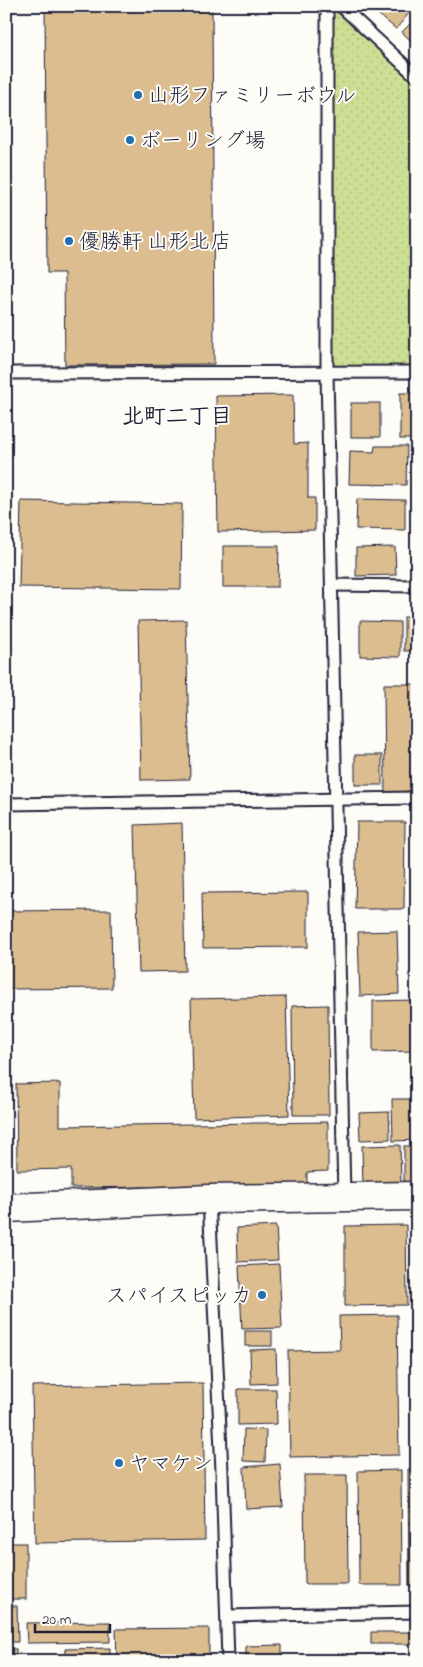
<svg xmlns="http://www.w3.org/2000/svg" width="423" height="1667" font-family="'Indie Flower','Klee One',sans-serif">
	<defs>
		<pattern id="park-dots" width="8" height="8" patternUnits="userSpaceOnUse" patternTransform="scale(1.25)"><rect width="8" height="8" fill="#ccdf94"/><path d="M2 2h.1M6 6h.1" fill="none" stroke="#afbf80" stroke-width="1.8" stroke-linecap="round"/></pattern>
	</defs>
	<rect width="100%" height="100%" fill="#fdfcf7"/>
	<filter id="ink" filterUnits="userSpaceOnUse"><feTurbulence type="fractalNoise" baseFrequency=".02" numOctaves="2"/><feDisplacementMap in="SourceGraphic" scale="10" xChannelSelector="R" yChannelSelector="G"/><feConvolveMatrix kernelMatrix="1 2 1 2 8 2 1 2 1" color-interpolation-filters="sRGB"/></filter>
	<g filter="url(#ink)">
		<polygon fill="url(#park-dots)" stroke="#778068" points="327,6 341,6 417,77 417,372 327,372"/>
		<g fill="#dbbd8f" stroke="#22223b">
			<polygon points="45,6 212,6 214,364 65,365 64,273 47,273"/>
			<polygon points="368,6 415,6 396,29"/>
			<polygon points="417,17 417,47 402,32"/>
			<rect x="400" y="393" width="17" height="46"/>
			<polygon points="293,395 294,444 308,443 308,498 315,498 315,530 218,532 216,396"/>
			<rect x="351" y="403" width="29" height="34"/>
			<polygon points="375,446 407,446 406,485 349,484 350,451 374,452"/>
			<rect x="415" y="498" width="2" height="32"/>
			<polygon points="357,499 405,500 405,530 356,529"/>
			<polygon points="21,501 182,504 181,589 19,587"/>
			<polygon points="223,546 279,546 278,587 223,587"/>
			<polygon points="395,547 396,575 356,576 356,548"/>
			<polygon points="6,591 10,591 11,661 6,662"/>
			<rect x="404" y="617" width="13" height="34"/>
			<polygon points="186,620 190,779 141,780 138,621"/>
			<polygon points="360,621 400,622 400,657 360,656"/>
			<polygon points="384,684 417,684 417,791 385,792"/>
			<rect x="355" y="755" width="27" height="30"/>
			<polygon points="357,822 405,822 404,909 355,909"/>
			<polygon points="182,823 185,971 139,972 135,825"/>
			<polygon points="308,892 308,947 203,948 202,893"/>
			<polygon points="111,910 112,988 6,989 6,911"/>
			<polygon points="397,931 399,994 360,996 358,932"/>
			<polygon points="286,997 289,1115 194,1118 191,999"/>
			<polygon points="417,1000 417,1051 373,1052 373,1001"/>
			<polygon points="328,1005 329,1115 293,1115 292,1006"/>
			<polygon points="60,1083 60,1126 328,1122 328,1171 307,1172 307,1185 71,1188 71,1169 17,1170 16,1084"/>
			<polygon points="392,1099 417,1099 417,1140 393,1141"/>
			<polygon points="389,1112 390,1139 360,1140 359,1113"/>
			<polygon points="400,1145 401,1186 363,1187 362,1146"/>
			<rect x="404" y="1146" width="13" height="37"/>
			<polygon points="406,1225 407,1305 345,1306 345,1226"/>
			<polygon points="276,1226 278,1260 238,1262 237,1228"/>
			<polygon points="279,1264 282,1328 242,1329 239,1266"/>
			<polygon points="397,1315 399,1455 290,1457 288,1351 340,1350 339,1316"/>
			<rect x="245" y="1331" width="27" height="15"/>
			<polygon points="276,1349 277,1383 251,1384 250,1350"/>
			<polygon points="203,1383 205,1540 35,1543 32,1386"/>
			<polygon points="238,1389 276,1389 277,1424 238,1425"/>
			<polygon points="244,1429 266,1430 265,1462 243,1461"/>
			<polygon points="280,1464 283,1507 246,1509 244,1467"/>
			<polygon points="408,1469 417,1469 417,1586 409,1586"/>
			<polygon points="401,1470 402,1585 359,1585 358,1471"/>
			<polygon points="304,1475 347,1475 348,1584 305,1584"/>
			<rect x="6" y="1543" width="20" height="56"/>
			<polygon points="6,1606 17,1606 18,1642 6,1642"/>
			<polygon points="110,1622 110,1642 27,1643 26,1623"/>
			<polygon points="209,1628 209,1661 117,1661 116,1629"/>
			<polygon points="371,1632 417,1632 417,1661 415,1661 415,1644 371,1644"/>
			<polygon points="282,1645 282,1661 246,1661 246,1646"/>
			<polygon points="110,1648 110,1661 66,1661 65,1649"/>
			<rect x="6" y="1649" width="10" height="12"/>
		</g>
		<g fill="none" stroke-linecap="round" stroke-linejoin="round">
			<defs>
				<g id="service">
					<polyline points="327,6 327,372 344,1197"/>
					<polyline points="341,6 417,77"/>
					<polyline points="6,373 417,372"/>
					<polyline points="332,585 417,586"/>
					<polyline points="6,804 417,798"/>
					<polyline points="209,1199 222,1471 228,1661"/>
					<polyline points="227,1616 417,1612"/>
				</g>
				<polyline id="tertiary" points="6,1208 209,1199 417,1196"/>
			</defs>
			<use href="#service" stroke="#22223b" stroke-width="15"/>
			<use href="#tertiary" stroke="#22223b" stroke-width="31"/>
			<use href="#service" stroke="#fdfcf7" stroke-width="11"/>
			<use href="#tertiary" stroke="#fdfcf7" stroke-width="28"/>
		</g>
	</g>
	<g fill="#1f6fb2" stroke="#fdfcf7" stroke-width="2">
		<circle cx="138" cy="95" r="5"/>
		<circle cx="130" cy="140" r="5"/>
		<circle cx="69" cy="241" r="5"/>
		<circle cx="262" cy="1295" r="5"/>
		<circle cx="119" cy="1463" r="5"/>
	</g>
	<g text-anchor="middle" stroke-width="4" stroke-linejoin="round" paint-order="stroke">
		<g font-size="21" fill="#22223b" stroke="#fdfcf7" text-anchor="start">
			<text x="148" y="102">山形ファミリーボウル</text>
			<text x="140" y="147">ボーリング場</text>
			<text x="79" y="248">優勝軒 山形北店</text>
			<text x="252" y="1302" text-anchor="end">スパイスピッカ</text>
			<text x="129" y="1470">ヤマケン</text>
		</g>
		<g font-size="22" font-weight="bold" fill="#22223b" stroke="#fdfcf7">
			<text x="177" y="423">北町二丁目</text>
		</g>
	</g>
	<rect width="423" height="1667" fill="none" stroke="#fdfcf7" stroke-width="25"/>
	<rect x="12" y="12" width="398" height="1642" fill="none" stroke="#22223b" stroke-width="2" filter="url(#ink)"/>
	<path d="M35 1624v8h75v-8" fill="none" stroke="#22223b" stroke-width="2.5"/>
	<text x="42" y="1624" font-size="15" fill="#22223b" stroke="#fdfcf7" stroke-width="4" paint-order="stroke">20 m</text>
</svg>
